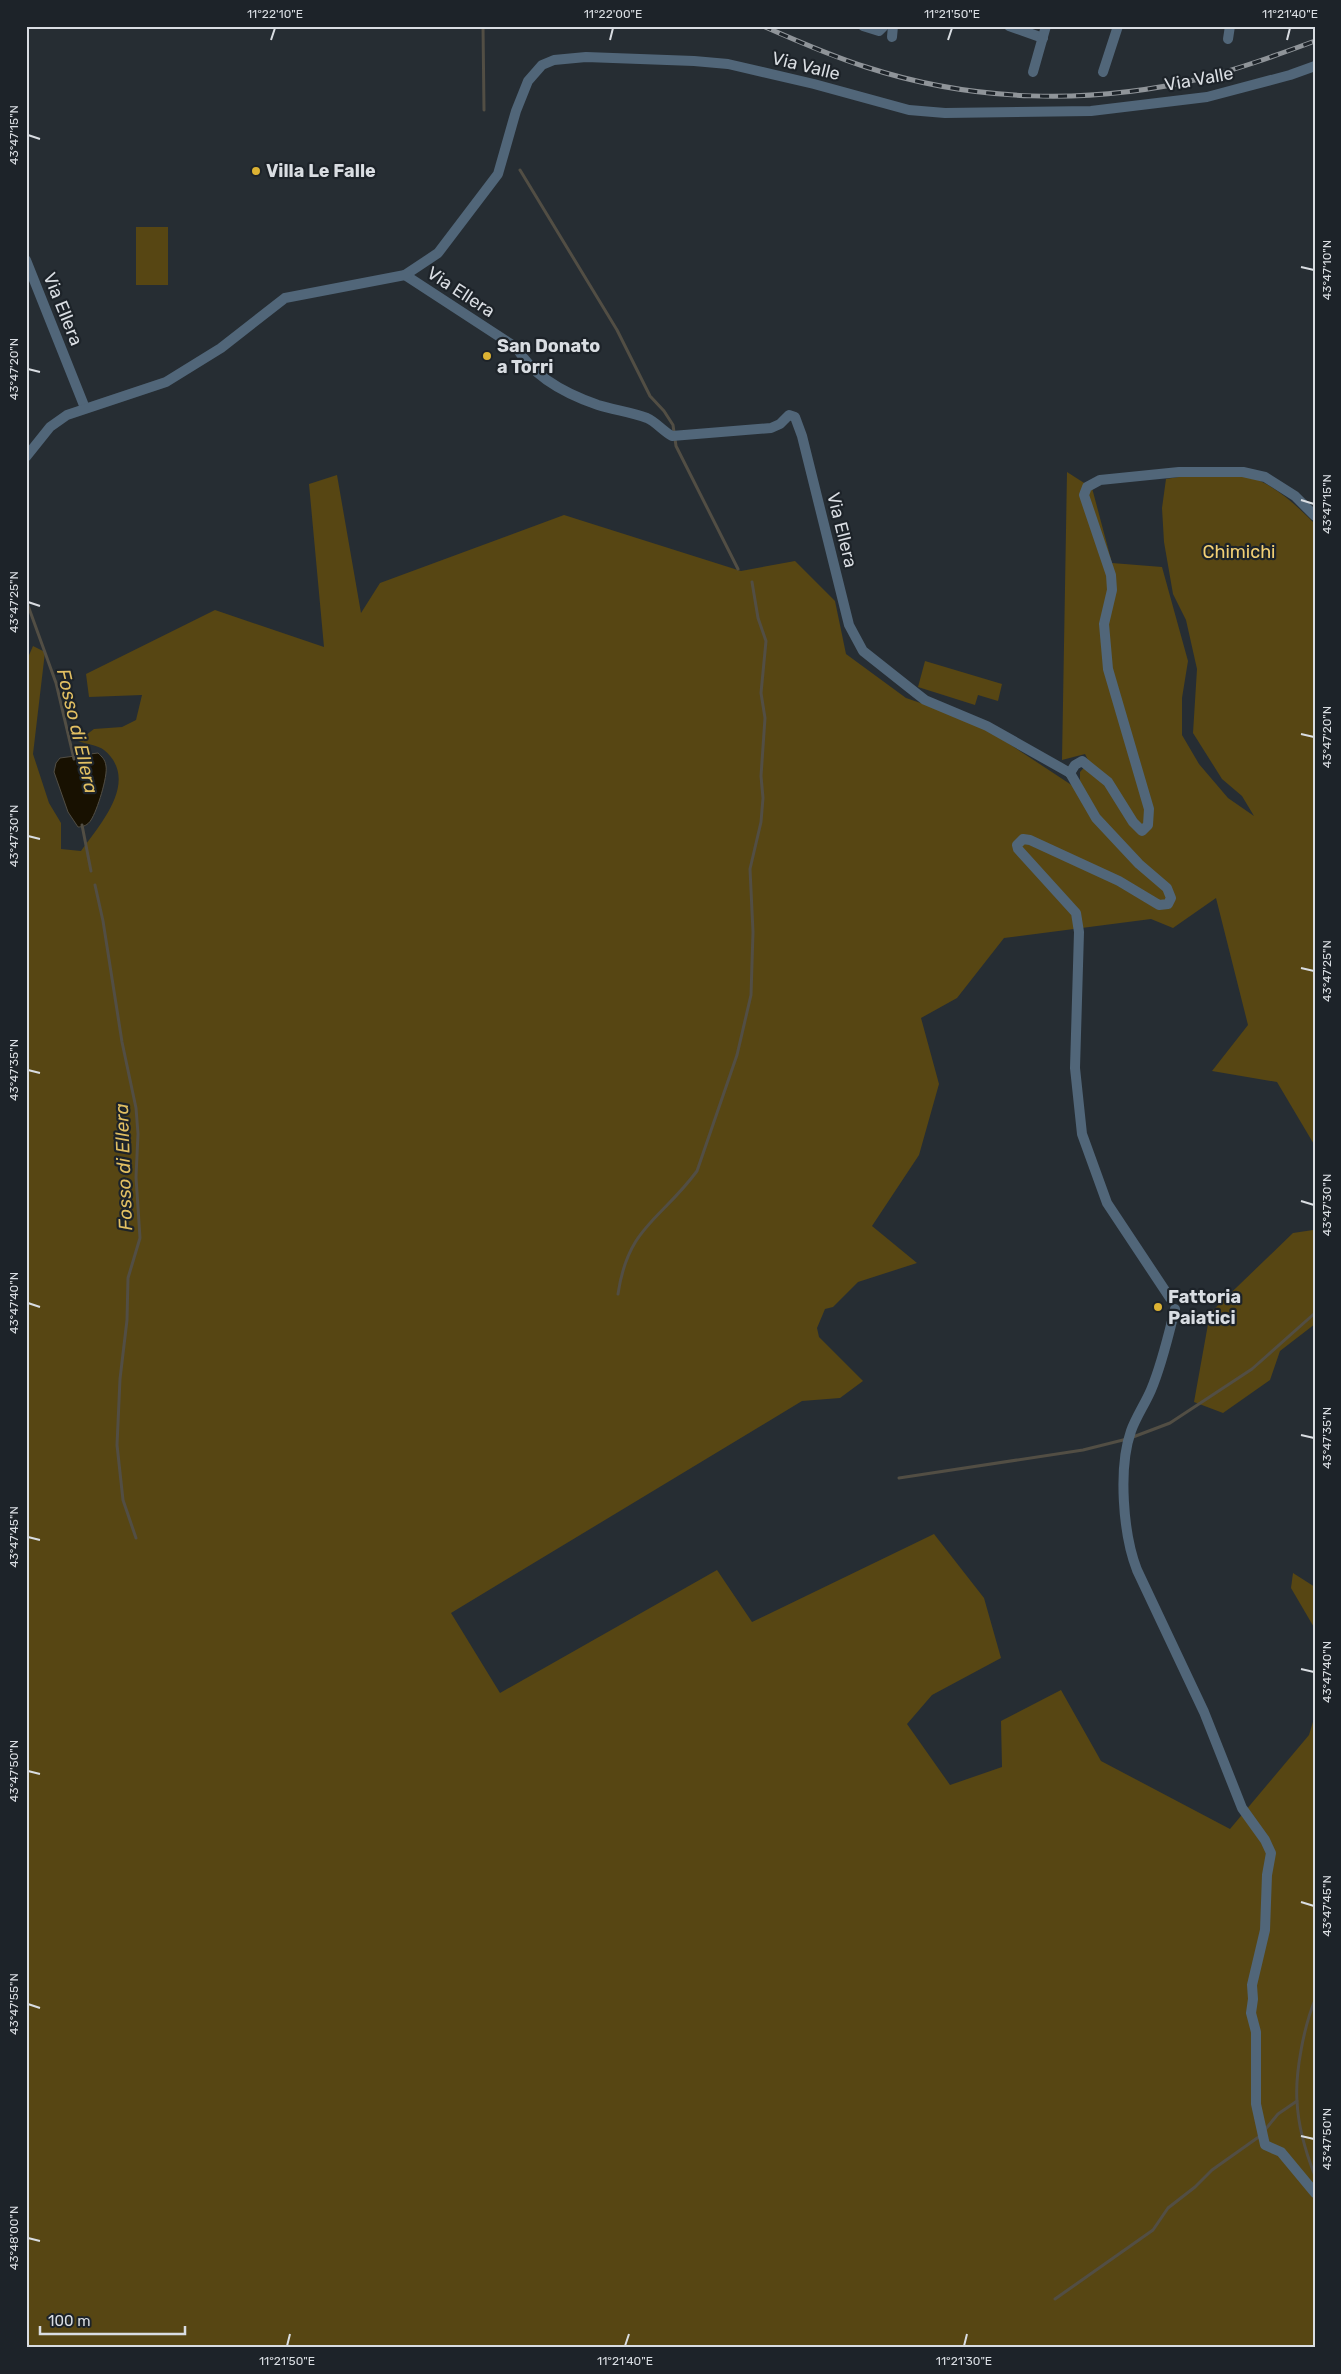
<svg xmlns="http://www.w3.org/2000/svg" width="1341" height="2374" font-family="Rubik,sans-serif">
	<rect width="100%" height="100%" fill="#262d33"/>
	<g fill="#574613">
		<rect x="136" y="227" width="32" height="58"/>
		<path d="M1067,472l25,16 20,75 50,4 26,94 -6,37v37l17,29 29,34 26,18 -12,-20 -20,-17 -29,-46 4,-64 -11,-49 -13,-26 -9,-52 -2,-34 4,-29c22,-3 46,-8 69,-5 32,3 58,28 80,50v622l-38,-64 -65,-11 36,-46 -32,-127 -43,30 -22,-9 -147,19 -47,60 -36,20 18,66 -20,71 -47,71 45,37 -59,19 -25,25 -8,2 -8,19 2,9 44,44 -23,17 -38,3 -351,212 49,80 217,-123 35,52 182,-88 50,64 17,60 -69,37 -25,29 43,61 52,-18 -1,-46 60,-31 40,71 129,68 79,-94 6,-20v633h-1289v-1686l7,-16 12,6 -12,102 16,49 12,20v26l20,2c20,-28 59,-71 23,-101 -6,-5 -19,-6 -26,-9l16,-12 28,-2 14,-7 6,-25 -53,2 -3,-23 129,-64 109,37 -15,-163 28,-9 24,138 19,-30 184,-68 177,56 54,-10 40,40 11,53 60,44 70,24 97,64 7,-2v-12l9,-10 -4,-8 -23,6z"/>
		<polygon points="925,661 1002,684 998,701 978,695 975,705 918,687"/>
		<polygon points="1315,1179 1315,1324 1280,1351 1270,1380 1223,1413 1194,1402 1210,1313 1293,1233 1313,1230"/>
		<polygon points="1293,1573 1315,1587 1315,1629 1291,1588"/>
	</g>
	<path fill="#181101" stroke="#524e44" d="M98,753c4,4 7,6 8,13 2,10 -9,45 -15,54 -3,5 -8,7 -13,7l-10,-15 -14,-40 2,-9 4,-5z"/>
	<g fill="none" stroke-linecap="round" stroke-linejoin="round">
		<g stroke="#524e44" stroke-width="3">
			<polyline points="483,26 484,110"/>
			<polyline points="520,170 617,330 650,396 664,411 673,425 676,446 738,569"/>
			<polyline points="26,600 56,683 74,759"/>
			<polyline points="82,825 91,871"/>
			<polyline points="95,885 103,921 122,1042 136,1108 138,1134 136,1177 140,1238 128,1278 127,1320 120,1379 117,1445 123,1500 136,1538"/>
			<path d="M618,1294c10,-68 43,-74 79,-123l40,-116 14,-60 2,-63 -3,-63 11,-47 2,-24 -2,-22 4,-58 -4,-25 5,-52 -8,-23 -6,-36"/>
			<polyline points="1133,1437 1170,1423 1252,1369 1315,1313"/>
			<polyline points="899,1478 1083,1450 1127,1439"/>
			<path d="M1315,2000c-11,26 -20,73 -18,101 1,24 9,52 18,75"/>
			<polyline points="1264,2131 1278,2114 1297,2101"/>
			<polyline points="1055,2299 1153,2230 1168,2208 1195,2187 1212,2170 1260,2136"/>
		</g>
		<g stroke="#516679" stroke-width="10">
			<polyline points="863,26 879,31 884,26"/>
			<polyline points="1009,26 1043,38"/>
			<polyline points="892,37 893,26"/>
			<polyline points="1228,39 1230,26"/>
			<polyline points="1033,72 1046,26"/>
			<polyline points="1103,72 1118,26"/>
			<polyline points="26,260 85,408"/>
			<path d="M405,275l112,73c16,29 49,46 81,57 16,5 33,7 49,13 9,4 16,13 25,18l99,-8 9,-4 9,-9 6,2 7,19 47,189 14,26 53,42 9,7 62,26 83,47"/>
			<polyline points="26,457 50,427 67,415 166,382 221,348 285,298 405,275 438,253 498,174 516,111 528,81 542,65 554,60 586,57 694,61 728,64 814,84 909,110 945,113 1091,111 1207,97 1290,75 1315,66"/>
			<polyline points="1070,773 1096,818 1139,864 1167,888 1171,898 1168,904 1159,905 1119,881 1030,840 1023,839 1017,845 1018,849 1076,913 1079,932 1075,1068 1082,1134 1107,1203 1170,1298"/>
			<polyline points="1070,773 1075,765 1082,761 1108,782 1133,822 1142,831 1148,825 1149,809 1108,669 1104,624 1112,590 1111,575 1084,495 1087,487 1100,480 1179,472 1243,472 1265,477 1295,496 1315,516"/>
			<path d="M1175,1309c-7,28 -13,55 -24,81 -6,14 -15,27 -20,41 -13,37 -8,103 6,139l67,142 38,96 23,32 6,13 -4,22 -2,55 -13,55 1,14 -2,14 5,19v72l9,41 16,7 34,41"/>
		</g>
		<defs>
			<path id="rail" d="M763,26c34,15 68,30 103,41 107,35 224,38 333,12 40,-10 78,-24 116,-38"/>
		</defs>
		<use href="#rail" stroke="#8f9499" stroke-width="5"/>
		<use href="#rail" stroke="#1d2329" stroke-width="3" stroke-dasharray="9" stroke-linecap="butt"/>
	</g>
	<path fill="none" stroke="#d9dde2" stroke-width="2" d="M271,40l4,-12M610,40l3,-12M948,40l4,-12M1287,40l3,-12M28,135l12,4M1301,267l13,3M28,369l12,3M1301,500l13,4M28,602l12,4M1301,734l13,3M28,836l12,3M1301,968l13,3M28,1070l12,3M1301,1201l13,4M28,1303l12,4M1301,1435l13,3M28,1537l12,3M1301,1669l13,3M28,1771l12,3M1301,1902l13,4M28,2004l12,4M1301,2136l13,3M28,2238l12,3M287,2346l3,-12M625,2346l4,-12M964,2346l3,-12"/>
	<g fill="#dcb233" stroke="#1d2329" stroke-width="2">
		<circle cx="256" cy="171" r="5"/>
		<circle cx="487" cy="356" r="5"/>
		<circle cx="1158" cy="1307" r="5"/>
	</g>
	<g text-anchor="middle" stroke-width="4.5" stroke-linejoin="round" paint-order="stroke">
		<g font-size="18" fill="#d9dde2" stroke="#1d2329">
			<text transform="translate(806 66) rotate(14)" y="6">Via Valle</text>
			<text transform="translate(1199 79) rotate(-10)" y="6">Via Valle</text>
			<text transform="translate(461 292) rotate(33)" y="6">Via Ellera</text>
			<text transform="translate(63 309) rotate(68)" y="6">Via Ellera</text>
			<text transform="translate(842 530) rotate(76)" y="6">Via Ellera</text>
		</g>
		<g font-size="18" font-weight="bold" fill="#d9dde2" stroke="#1d2329" text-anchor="start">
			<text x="266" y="177">Villa Le Falle</text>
			<text x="497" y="352">San Donato<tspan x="497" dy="21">a Torri</tspan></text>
			<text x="1168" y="1303">Fattoria<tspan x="1168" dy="21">Paiatici</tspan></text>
		</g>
		<g font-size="18" fill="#f3d074" stroke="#1d2329">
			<text x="1239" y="558">Chimichi</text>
		</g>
		<g font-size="19" font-style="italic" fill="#e1bf62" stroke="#1d2329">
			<text transform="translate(78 731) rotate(77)" y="7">Fosso di Ellera</text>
			<text transform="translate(123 1167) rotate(-92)" y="7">Fosso di Ellera</text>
		</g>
	</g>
	<rect width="1341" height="2374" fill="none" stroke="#1d2329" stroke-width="55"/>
	<path d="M40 2326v8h145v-8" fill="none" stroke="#d9dde2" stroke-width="2.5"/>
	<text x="48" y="2326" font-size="15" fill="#d9dde2" stroke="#1d2329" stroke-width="4" paint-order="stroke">100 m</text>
	<rect x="28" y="28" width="1286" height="2318" fill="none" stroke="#d9dde2" stroke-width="2"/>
	<g font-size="12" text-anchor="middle" fill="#d9dde2">
		<text x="275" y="18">11°22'10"E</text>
		<text x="613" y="18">11°22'00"E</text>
		<text x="952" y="18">11°21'50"E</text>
		<text x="1290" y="18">11°21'40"E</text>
		<text transform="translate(14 135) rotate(-90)" y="4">43°47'15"N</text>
		<text transform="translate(1327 270) rotate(-90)" y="4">43°47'10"N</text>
		<text transform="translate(14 369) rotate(-90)" y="4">43°47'20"N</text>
		<text transform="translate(1327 504) rotate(-90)" y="4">43°47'15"N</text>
		<text transform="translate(14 602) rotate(-90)" y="4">43°47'25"N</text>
		<text transform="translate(1327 737) rotate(-90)" y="4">43°47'20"N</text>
		<text transform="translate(14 836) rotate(-90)" y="4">43°47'30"N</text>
		<text transform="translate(1327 971) rotate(-90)" y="4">43°47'25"N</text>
		<text transform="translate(14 1070) rotate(-90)" y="4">43°47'35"N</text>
		<text transform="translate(1327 1205) rotate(-90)" y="4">43°47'30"N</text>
		<text transform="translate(14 1303) rotate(-90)" y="4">43°47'40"N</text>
		<text transform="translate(1327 1438) rotate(-90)" y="4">43°47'35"N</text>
		<text transform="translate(14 1537) rotate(-90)" y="4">43°47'45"N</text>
		<text transform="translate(1327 1672) rotate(-90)" y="4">43°47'40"N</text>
		<text transform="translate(14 1771) rotate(-90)" y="4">43°47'50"N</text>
		<text transform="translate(1327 1906) rotate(-90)" y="4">43°47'45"N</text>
		<text transform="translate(14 2004) rotate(-90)" y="4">43°47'55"N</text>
		<text transform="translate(1327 2139) rotate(-90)" y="4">43°47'50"N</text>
		<text transform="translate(14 2238) rotate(-90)" y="4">43°48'00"N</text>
		<text x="287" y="2365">11°21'50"E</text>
		<text x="625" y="2365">11°21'40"E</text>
		<text x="964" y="2365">11°21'30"E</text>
	</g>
</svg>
